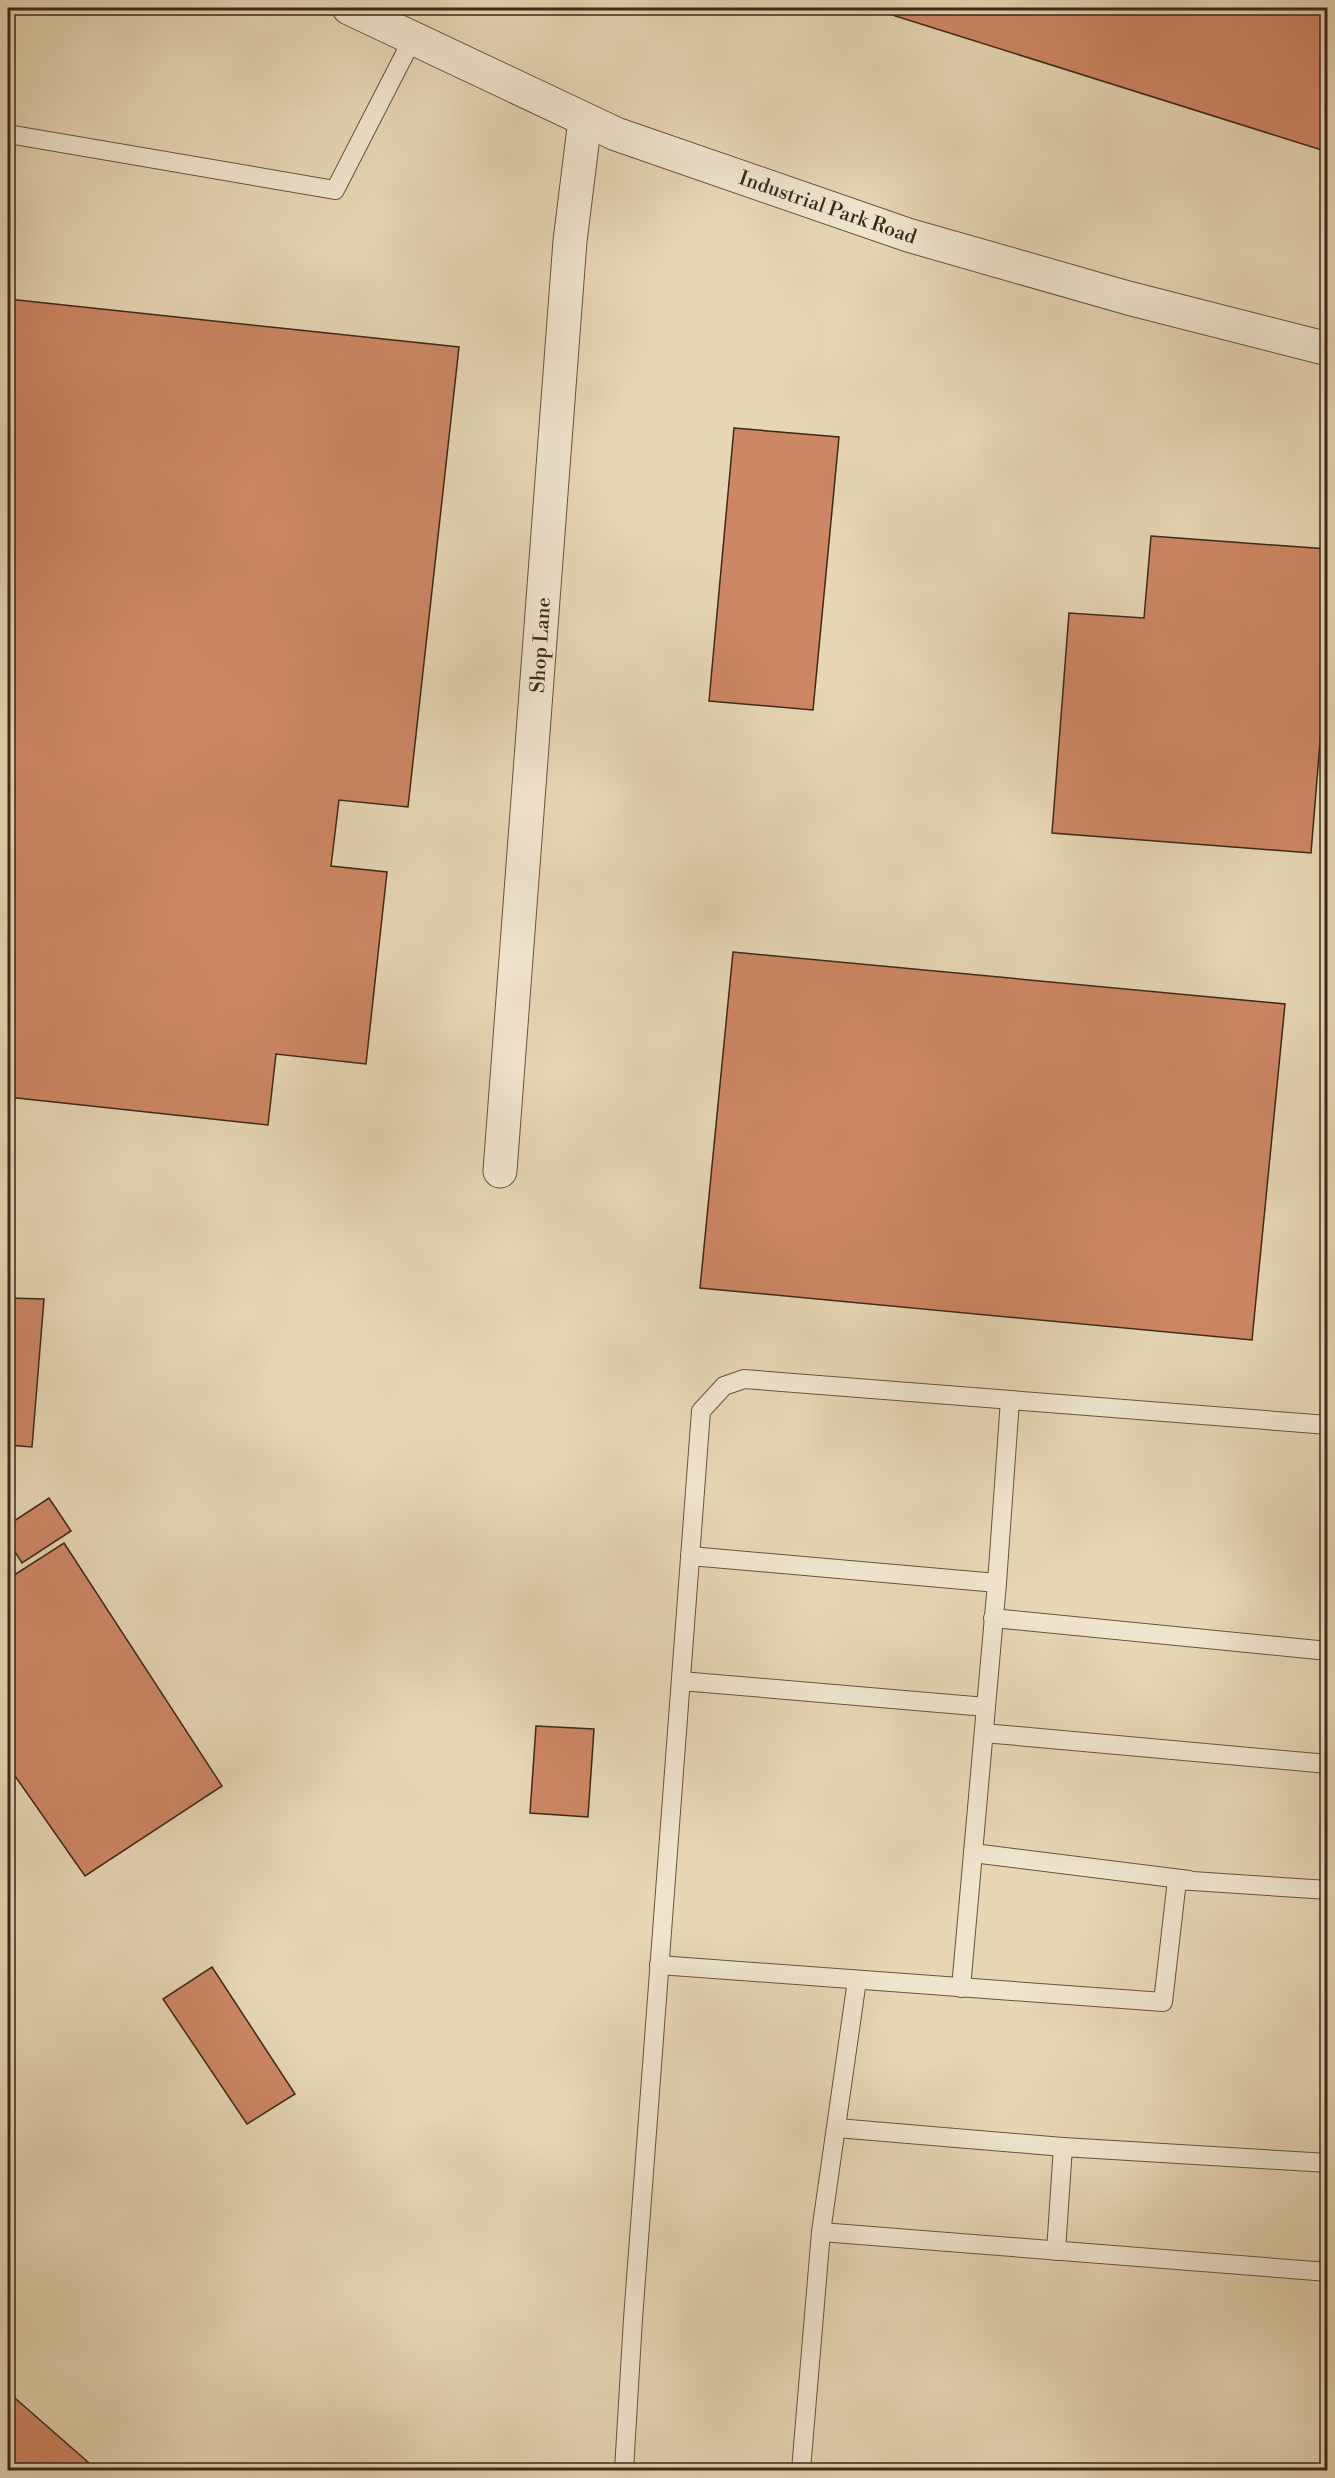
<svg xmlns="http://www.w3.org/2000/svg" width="1335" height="2478" font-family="'Libre Bodoni',serif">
	<rect width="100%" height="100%" fill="#e6d6b4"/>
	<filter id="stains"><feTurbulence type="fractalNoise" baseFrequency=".00333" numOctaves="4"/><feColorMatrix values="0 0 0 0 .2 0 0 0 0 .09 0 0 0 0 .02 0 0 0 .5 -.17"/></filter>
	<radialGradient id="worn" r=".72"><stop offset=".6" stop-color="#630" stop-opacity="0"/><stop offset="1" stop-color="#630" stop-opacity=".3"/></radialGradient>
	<g fill="#ce8765" stroke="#3d2914" stroke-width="1.5">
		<polygon points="870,8 1328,8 1328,152"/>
		<polygon points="8,299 459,347 408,807 339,800 331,866 387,872 366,1064 276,1054 268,1125 8,1097"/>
		<polygon points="734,428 839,437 813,710 709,701"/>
		<polygon points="1151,536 1328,549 1328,644 1311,853 1052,833 1069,613 1144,618"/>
		<polygon points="733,952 1285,1004 1252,1340 700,1288"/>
		<polygon points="8,1298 44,1299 32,1447 8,1445"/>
		<polygon points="49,1498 71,1531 22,1563 8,1541 8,1525"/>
		<polygon points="64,1543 222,1786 85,1876 8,1766 8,1579"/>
		<polygon points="536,1726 594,1729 588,1817 530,1813"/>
		<polygon points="212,1967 295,2094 247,2124 163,1999"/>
		<polygon points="8,2392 97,2470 8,2470"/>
	</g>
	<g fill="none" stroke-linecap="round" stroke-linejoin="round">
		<defs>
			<g id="service">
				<polyline points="8,134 335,190 413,38"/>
				<polyline points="690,1556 997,1583"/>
				<polyline points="993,1618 1328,1651"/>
				<polyline points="681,1681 986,1707"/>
				<polyline points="984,1733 1328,1764"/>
				<polyline points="973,1853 1189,1880"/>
				<polyline points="659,1965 1163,2002 1177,1880 1328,1890"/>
				<polyline points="961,1988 997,1583 1010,1400"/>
				<polyline points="837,2128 1063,2147"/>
				<polyline points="821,2232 857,1980"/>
				<polyline points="1056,2251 1063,2147 1328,2163"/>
				<polyline points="624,2470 633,2319 701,1411 724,1386 744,1379 1328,1425"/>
				<polyline points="801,2470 821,2232 1328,2272"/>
			</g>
			<g id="minor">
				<polyline points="349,8 616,134 908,235 1128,298 1328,349"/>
				<polyline points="500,1171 570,241 585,120"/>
			</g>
		</defs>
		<use href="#service" stroke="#67543c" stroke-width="20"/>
		<use href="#minor" stroke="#67543c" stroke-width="35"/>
		<use href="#service" stroke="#efe4ce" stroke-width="18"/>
		<use href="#minor" stroke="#efe4ce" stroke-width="33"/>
	</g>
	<g text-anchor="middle" stroke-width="4.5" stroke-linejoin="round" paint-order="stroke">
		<g font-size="20" fill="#3d2914" stroke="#efe4ce">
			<text transform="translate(828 207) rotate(19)" y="7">Industrial Park Road</text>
			<text transform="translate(540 645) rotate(-86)" y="7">Shop Lane</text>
		</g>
	</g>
	<rect width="1335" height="2478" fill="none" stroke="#e6d6b4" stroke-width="30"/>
	<rect x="9" y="9" width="1317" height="2460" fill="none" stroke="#3d2914" stroke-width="3"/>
	<rect x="15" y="15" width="1305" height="2448" fill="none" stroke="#3d2914" stroke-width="1.5"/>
	<rect width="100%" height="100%" filter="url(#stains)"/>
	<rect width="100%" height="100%" fill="url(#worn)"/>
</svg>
